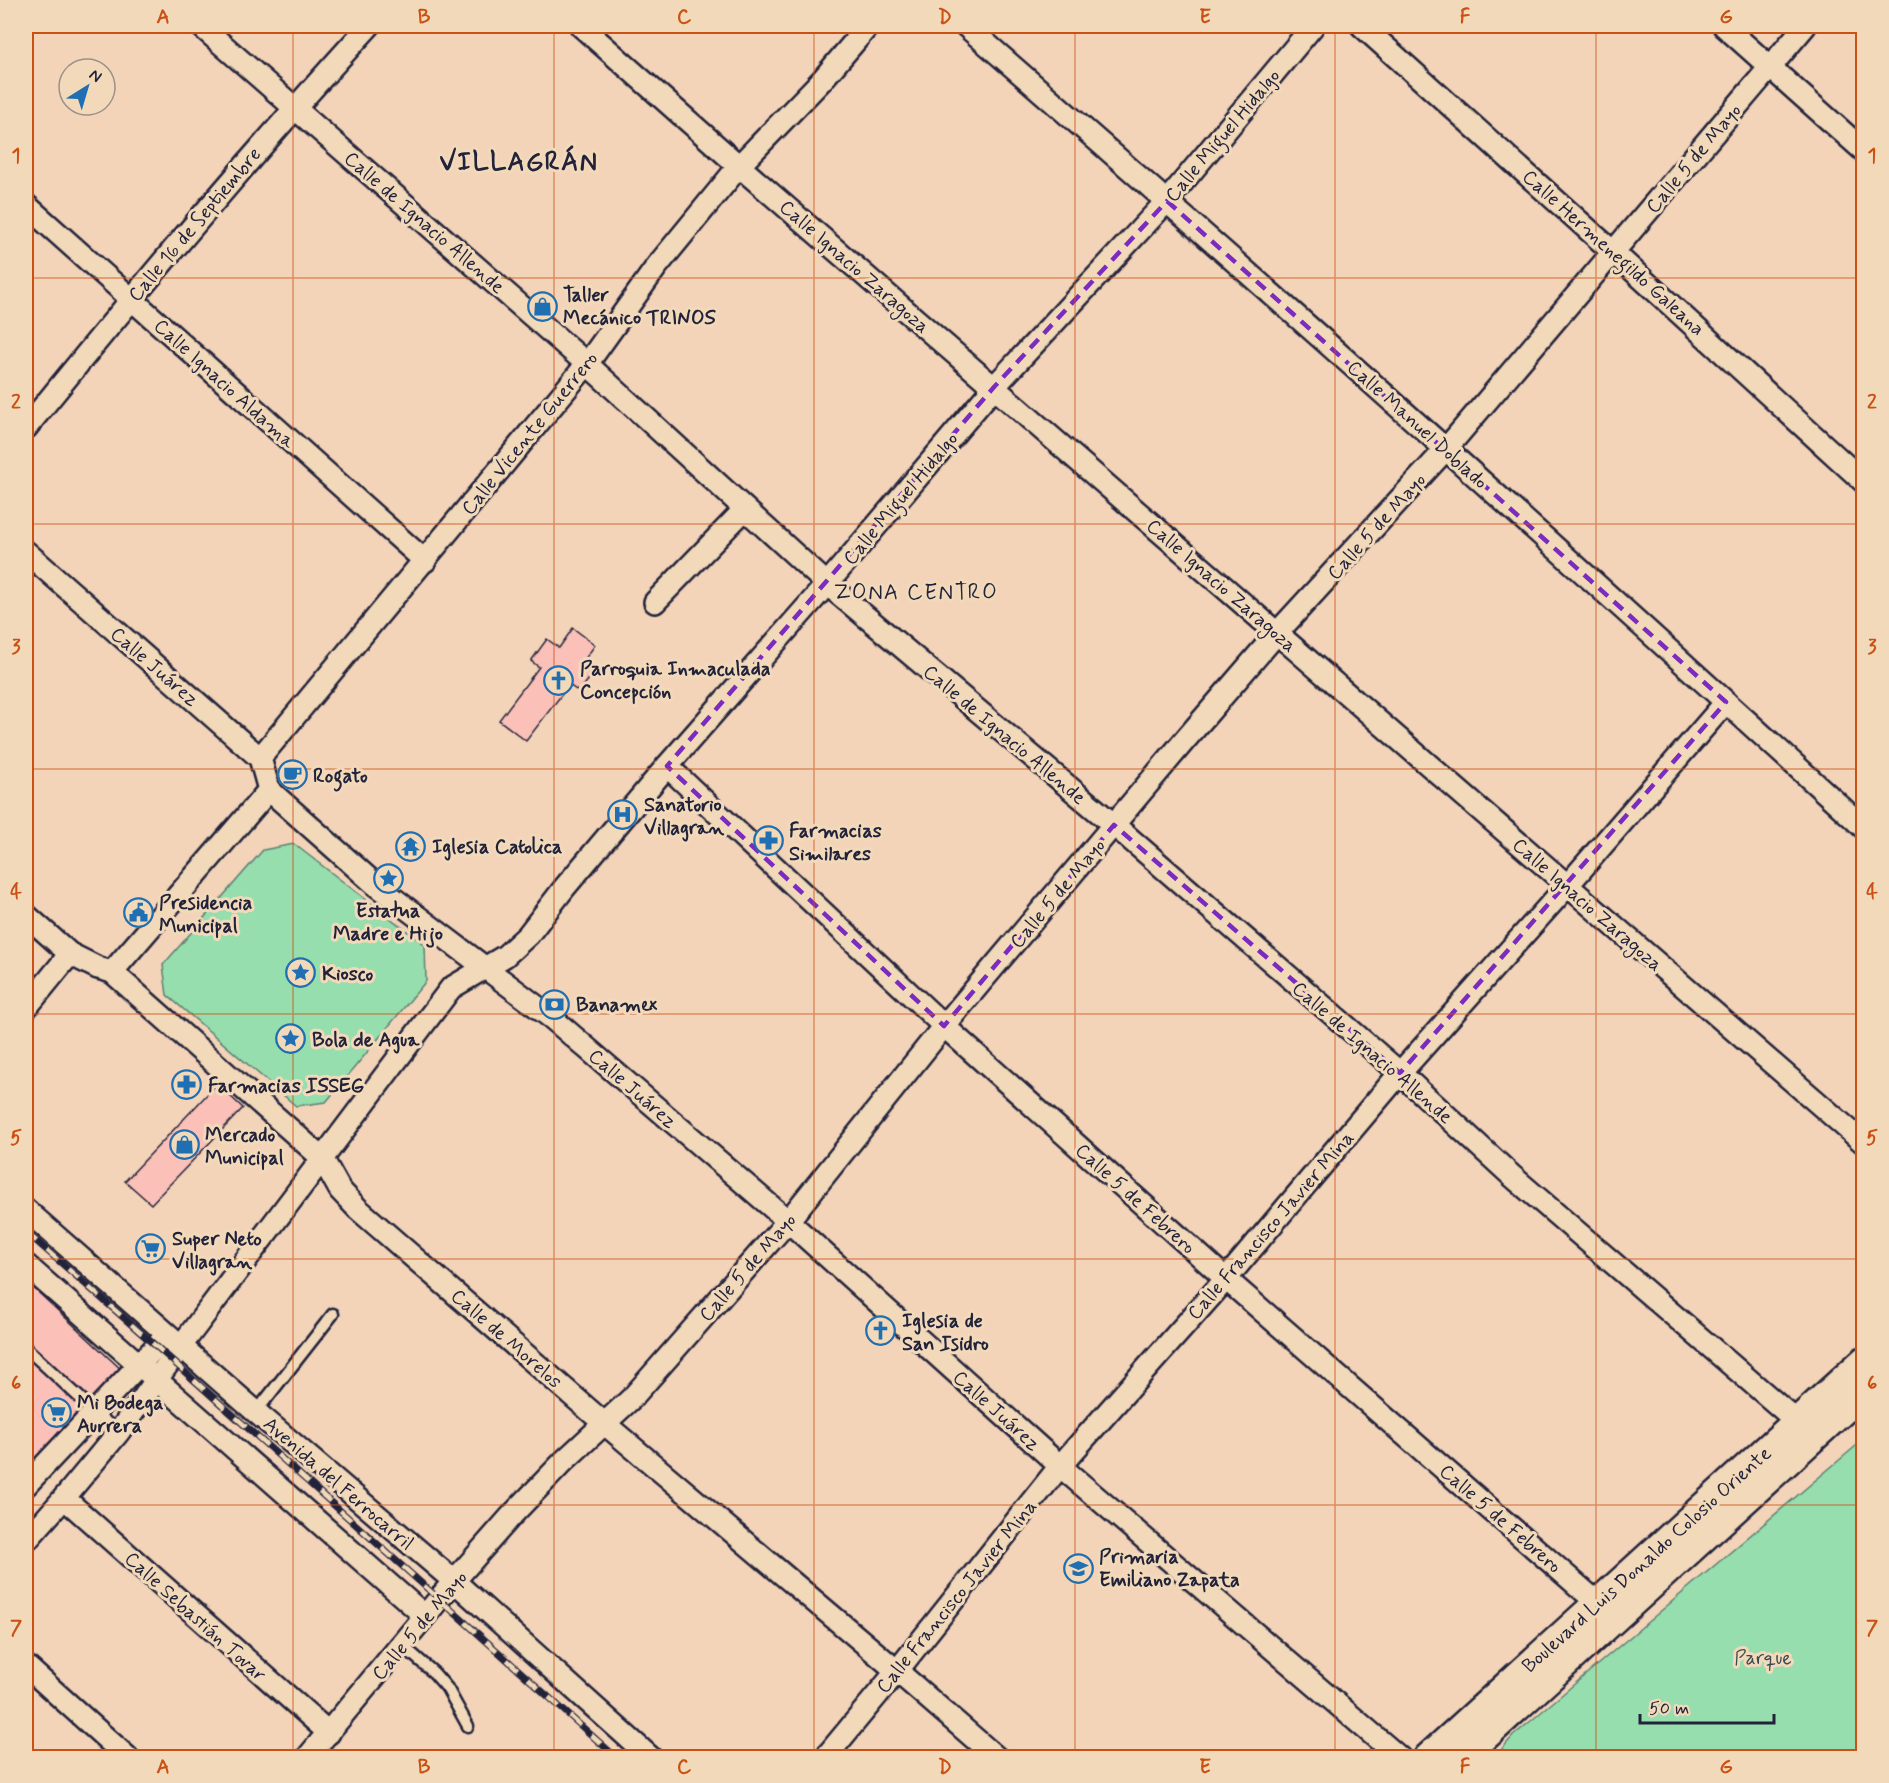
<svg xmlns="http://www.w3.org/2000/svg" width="1889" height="1783" font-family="Mynerve,sans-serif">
	<rect width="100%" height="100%" fill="#f3d4b9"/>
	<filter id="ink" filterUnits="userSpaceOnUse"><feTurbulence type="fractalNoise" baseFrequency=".0167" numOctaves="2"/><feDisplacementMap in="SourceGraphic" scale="12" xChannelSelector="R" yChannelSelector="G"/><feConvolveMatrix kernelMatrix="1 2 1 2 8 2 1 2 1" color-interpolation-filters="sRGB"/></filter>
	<g filter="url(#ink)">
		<g fill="#96dead" stroke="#5c8074" stroke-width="1.5">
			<polygon points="294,844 425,945 426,981 326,1102 296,1106 167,995 163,965 263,850"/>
			<polygon points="1863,1440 1863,1757 1495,1757 1513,1736"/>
		</g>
		<g fill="#fbc0b8" stroke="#22223b" stroke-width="1.5">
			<polygon points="573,628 595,645 580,666 592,675 579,692 569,685 526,741 499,720 539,667 531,661 547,639 559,648"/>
			<polygon points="217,1084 243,1108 151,1204 125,1181"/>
			<polygon points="26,1281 124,1372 37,1465 26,1454"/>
		</g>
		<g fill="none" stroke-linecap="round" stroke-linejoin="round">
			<defs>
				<g id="service">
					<polyline points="26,1348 118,1433"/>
					<polyline points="256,1412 333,1314"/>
					<polyline points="402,1645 434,1673 447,1688 468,1726"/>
				</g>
				<g id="minor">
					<polyline points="201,26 587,364 827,584 1114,825 1400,1073 1512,1176 1808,1431"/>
					<polyline points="581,26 739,166 1864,1143"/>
					<path d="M966,26c303,263 602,531 898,802"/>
					<polyline points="1362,26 1613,252 1864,482"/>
					<polyline points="1724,26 1864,151"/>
					<polyline points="26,205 425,561"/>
					<path d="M26,428c111,-137 224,-272 343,-402"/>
					<polyline points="26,552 260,758 269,790"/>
					<polyline points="655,602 745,509"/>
					<polyline points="260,758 587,364 657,266 739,166 822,80 868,26"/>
					<polyline points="667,766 944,1026 1226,1279 1608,1612"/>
					<polyline points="269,790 377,886 553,1019 788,1221 1060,1466 1400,1758"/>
					<polyline points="26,915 70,954 98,968 112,972 322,1158 340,1190 358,1209 605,1424 897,1671 997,1758"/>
					<polyline points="112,972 269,790"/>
					<polyline points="26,1008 70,954"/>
					<polyline points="26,1210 256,1412 454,1581 651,1758"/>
					<polyline points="26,1265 425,1616"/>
					<polyline points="26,1485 167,1335"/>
					<polyline points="64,1498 329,1733"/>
					<polyline points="26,1541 64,1498 118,1433 181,1346 451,988 505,956 528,935 565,887 667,766 827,584 994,387 1167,201 1313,26"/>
					<polyline points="26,1666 128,1758"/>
					<polyline points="307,1758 454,1581 513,1514 564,1461 632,1398 788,1221 944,1026 1185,740 1277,633 1446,449 1805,26"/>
					<polyline points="825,1758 897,1671 1060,1466 1226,1279 1400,1073 1567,886 1726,702"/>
				</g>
				<g id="secondary">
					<polyline points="1428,1758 1864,1361"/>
					<polyline points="1461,1758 1864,1391"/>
				</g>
			</defs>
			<use href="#service" stroke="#22223b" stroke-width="15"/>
			<use href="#minor" stroke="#22223b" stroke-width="26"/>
			<use href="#secondary" stroke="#22223b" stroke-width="33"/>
			<use href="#service" stroke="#f1d9b9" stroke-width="10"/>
			<use href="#minor" stroke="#f1d9b9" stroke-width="21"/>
			<use href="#secondary" stroke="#f1d9b9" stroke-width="28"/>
			<defs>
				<polyline id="rail" points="26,1232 157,1347 617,1758"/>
			</defs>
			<use href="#rail" stroke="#22223b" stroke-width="7"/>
			<use href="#rail" stroke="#f1d9b9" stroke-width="4.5" stroke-dasharray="14" stroke-linecap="butt"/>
		</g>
	</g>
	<path fill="none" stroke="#7b2cbf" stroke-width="4.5" stroke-dasharray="12 8" stroke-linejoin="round" d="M1167,201l559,501 -326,371 -286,-248 -170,201 -277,-260 327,-379z"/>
	<path fill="none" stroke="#ca5113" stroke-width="1.5" stroke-opacity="0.55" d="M293,26v1732M554,26v1732M814,26v1732M1075,26v1732M1335,26v1732M1596,26v1732M26,278h1838M26,524h1838M26,769h1838M26,1014h1838M26,1259h1838M26,1505h1838"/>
	<defs>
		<symbol id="shop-ring" viewBox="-11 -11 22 22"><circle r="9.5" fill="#f1d9b9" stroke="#1f6fb2" stroke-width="1.5"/><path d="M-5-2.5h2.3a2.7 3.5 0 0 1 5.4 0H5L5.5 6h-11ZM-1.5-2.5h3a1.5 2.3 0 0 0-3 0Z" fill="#1f6fb2"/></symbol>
		<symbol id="church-ring" viewBox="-11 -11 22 22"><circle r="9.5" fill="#f1d9b9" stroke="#1f6fb2" stroke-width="1.5"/><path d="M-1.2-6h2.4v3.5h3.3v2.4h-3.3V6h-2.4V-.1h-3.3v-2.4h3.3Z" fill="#1f6fb2"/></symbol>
		<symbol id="cafe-ring" viewBox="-11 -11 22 22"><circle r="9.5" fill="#f1d9b9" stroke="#1f6fb2" stroke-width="1.5"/><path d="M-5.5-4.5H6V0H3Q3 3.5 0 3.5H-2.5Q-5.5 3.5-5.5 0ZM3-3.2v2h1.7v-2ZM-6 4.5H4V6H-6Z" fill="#1f6fb2"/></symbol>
		<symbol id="hospital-ring" viewBox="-11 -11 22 22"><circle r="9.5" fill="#f1d9b9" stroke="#1f6fb2" stroke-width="1.5"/><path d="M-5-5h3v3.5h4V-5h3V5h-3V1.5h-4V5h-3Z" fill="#1f6fb2"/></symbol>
		<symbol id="pharmacy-ring" viewBox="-11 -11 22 22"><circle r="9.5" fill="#f1d9b9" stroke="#1f6fb2" stroke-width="1.5"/><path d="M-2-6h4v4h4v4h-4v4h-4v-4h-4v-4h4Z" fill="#1f6fb2"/></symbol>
		<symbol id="temple-ring" viewBox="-11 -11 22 22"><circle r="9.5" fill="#f1d9b9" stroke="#1f6fb2" stroke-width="1.5"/><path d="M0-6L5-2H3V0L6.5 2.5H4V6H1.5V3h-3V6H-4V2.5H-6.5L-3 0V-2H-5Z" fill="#1f6fb2"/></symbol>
		<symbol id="sight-ring" viewBox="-11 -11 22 22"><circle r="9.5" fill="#f1d9b9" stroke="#1f6fb2" stroke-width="1.5"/><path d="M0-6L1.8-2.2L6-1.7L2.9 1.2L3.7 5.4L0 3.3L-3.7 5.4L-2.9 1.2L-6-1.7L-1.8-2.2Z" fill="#1f6fb2"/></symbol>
		<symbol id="civic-ring" viewBox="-11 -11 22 22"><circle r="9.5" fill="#f1d9b9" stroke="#1f6fb2" stroke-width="1.5"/><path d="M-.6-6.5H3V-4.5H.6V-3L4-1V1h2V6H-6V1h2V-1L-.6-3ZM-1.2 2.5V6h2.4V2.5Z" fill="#1f6fb2"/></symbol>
		<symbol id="bank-ring" viewBox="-11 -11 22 22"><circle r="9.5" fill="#f1d9b9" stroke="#1f6fb2" stroke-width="1.5"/><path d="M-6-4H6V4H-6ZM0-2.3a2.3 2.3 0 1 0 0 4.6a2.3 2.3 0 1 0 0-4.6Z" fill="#1f6fb2"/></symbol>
		<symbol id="supermarket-ring" viewBox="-11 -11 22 22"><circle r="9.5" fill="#f1d9b9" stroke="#1f6fb2" stroke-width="1.5"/><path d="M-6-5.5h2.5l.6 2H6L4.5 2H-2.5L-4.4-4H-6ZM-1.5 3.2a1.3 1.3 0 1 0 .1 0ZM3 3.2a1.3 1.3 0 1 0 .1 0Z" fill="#1f6fb2"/></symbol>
		<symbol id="school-ring" viewBox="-11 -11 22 22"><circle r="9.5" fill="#f1d9b9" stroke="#1f6fb2" stroke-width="1.5"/><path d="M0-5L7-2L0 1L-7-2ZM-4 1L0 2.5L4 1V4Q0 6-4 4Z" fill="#1f6fb2"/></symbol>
	</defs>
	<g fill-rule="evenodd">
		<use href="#shop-ring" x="526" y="290" width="33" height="33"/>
		<use href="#church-ring" x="542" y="664" width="33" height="33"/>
		<use href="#cafe-ring" x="276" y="758" width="33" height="33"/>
		<use href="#hospital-ring" x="606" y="798" width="33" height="33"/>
		<use href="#pharmacy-ring" x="752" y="824" width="33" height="33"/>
		<use href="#temple-ring" x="394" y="830" width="33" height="33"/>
		<use href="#sight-ring" x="372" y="862" width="33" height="33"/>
		<use href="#civic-ring" x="122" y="896" width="33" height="33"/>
		<use href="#sight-ring" x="284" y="956" width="33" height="33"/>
		<use href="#bank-ring" x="538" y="988" width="33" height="33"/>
		<use href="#sight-ring" x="274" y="1022" width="33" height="33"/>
		<use href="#pharmacy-ring" x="170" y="1068" width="33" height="33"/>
		<use href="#shop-ring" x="168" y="1128" width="33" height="33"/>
		<use href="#supermarket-ring" x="134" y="1232" width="33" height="33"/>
		<use href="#church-ring" x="864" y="1314" width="33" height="33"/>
		<use href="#supermarket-ring" x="40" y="1396" width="33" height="33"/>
		<use href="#school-ring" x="1062" y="1552" width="33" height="33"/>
	</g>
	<g text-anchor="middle" stroke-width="6" stroke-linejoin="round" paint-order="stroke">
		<g font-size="20" fill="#22223b" stroke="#f1d9b9">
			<text transform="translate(1222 135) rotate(-50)" y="7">Calle Miguel Hidalgo</text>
			<text transform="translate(1693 158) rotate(-50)" y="7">Calle 5 de Mayo</text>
			<text transform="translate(425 222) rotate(41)" y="7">Calle de Ignacio Allende</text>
			<text transform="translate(194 224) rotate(-50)" y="7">Calle 16 de Septiembre</text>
			<text transform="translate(1614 252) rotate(42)" y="7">Calle Hermenegildo Galeana</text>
			<text transform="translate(855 266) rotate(41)" y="7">Calle Ignacio Zaragoza</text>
			<text transform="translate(225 383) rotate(42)" y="7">Calle Ignacio Aldama</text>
			<text transform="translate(1418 424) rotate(42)" y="7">Calle Manuel Doblado</text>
			<text transform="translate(529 433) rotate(-51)" y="7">Calle Vicente Guerrero</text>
			<text transform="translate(900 498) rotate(-50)" y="7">Calle Miguel Hidalgo</text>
			<text transform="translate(1376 526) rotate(-48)" y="7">Calle 5 de Mayo</text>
			<text transform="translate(1222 585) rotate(41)" y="7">Calle Ignacio Zaragoza</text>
			<text transform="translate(155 666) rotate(41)" y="7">Calle Juárez</text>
			<text transform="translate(1005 734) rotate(40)" y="7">Calle de Ignacio Allende</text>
			<text transform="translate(1057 893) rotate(-50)" y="7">Calle 5 de Mayo</text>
			<text transform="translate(1588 904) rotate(41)" y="7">Calle Ignacio Zaragoza</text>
			<text transform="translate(1373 1052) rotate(41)" y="7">Calle de Ignacio Allende</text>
			<text transform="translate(633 1088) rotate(41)" y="7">Calle Juárez</text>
			<text transform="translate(1136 1198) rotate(42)" y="7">Calle 5 de Febrero</text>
			<text transform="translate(1270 1225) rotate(-49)" y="7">Calle Francisco Javier Mina</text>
			<text transform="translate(747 1267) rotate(-49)" y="7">Calle 5 de Mayo</text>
			<text transform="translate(507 1338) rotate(41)" y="7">Calle de Morelos</text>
			<text transform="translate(997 1410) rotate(42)" y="7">Calle Juárez</text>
			<text transform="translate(339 1483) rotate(41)" y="7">Avenida del Ferrocarril</text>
			<text transform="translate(1501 1518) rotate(41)" y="7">Calle 5 de Febrero</text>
			<text transform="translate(1646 1559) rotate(-42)" y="7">Boulevard Luis Donaldo Colosio Oriente</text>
			<text transform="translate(956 1596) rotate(-51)" y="7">Calle Francisco Javier Mina</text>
			<text transform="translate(196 1616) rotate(42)" y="7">Calle Sebastián Tovar</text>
			<text transform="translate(419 1625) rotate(-50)" y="7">Calle 5 de Mayo</text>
		</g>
		<g font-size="20" font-weight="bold" fill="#22223b" stroke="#f1d9b9" text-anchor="start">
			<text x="563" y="301">Taller<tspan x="563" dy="23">Mecánico TRINOS</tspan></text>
			<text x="580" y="675">Parroquia Inmaculada<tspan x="580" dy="23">Concepción</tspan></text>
			<text x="313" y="782">Rogato</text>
			<text x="644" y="811">Sanatorio<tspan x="644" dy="23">Villagran</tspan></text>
			<text x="789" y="837">Farmacias<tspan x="789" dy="23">Similares</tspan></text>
			<text x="432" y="853">Iglesia Catolica</text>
			<text x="159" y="909">Presidencia<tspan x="159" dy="23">Municipal</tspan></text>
			<text x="388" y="917" text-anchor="middle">Estatua<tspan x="388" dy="23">Madre e Hijo</tspan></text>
			<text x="322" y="980">Kiosco</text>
			<text x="576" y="1011">Banamex</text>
			<text x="312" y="1046">Bola de Agua</text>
			<text x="208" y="1092">Farmacias ISSEG</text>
			<text x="205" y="1141">Mercado<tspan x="205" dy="23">Municipal</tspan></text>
			<text x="172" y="1245">Super Neto<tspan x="172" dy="23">Villagran</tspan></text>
			<text x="902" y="1327">Iglesia de<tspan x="902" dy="23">San Isidro</tspan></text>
			<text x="77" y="1409">Mi Bodega<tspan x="77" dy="23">Aurrera</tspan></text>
			<text x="1099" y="1563">Primaria<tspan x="1099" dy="23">Emiliano Zapata</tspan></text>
		</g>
		<g font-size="20" fill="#394852" stroke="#f1d9b9">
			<text x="1763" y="1664">Parque</text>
		</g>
		<g font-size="22" letter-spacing="1.5" fill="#22223b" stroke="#f1d9b9">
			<text x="916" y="599">ZONA CENTRO</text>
		</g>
		<g font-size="26" font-weight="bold" letter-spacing="1.5" fill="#22223b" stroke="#f1d9b9">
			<text x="519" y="170">VILLAGRÁN</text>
		</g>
	</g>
	<rect width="1889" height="1783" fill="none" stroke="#f1d9b9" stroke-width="66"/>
	<g transform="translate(87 87) rotate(37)"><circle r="28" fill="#f1d9b9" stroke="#9e9087" stroke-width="1.5"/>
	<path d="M0-4.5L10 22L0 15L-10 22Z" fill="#1f6fb2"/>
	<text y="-9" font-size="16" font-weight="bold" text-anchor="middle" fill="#22223b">N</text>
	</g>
	<path d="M1640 1714v9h134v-9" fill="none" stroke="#22223b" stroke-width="3"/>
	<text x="1649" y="1714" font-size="18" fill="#22223b" stroke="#f1d9b9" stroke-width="4.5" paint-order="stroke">50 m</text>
	<rect x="33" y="33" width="1823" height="1717" fill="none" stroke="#ca5113" stroke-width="2"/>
	<g font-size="20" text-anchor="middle" font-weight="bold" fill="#ca5113">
		<text x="163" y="23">A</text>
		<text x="424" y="23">B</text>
		<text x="684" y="23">C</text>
		<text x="945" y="23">D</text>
		<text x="1205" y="23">E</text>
		<text x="1465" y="23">F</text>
		<text x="1726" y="23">G</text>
		<text x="16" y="162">1</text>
		<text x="1872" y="162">1</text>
		<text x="16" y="408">2</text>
		<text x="1872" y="408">2</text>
		<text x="16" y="653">3</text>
		<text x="1872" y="653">3</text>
		<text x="16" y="898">4</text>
		<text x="1872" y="898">4</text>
		<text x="16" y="1144">5</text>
		<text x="1872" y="1144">5</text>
		<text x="16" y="1389">6</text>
		<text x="1872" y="1389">6</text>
		<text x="16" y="1634">7</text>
		<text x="1872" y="1634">7</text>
		<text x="163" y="1773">A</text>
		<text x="424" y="1773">B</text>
		<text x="684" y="1773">C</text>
		<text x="945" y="1773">D</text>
		<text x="1205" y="1773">E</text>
		<text x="1465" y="1773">F</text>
		<text x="1726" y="1773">G</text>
	</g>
</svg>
